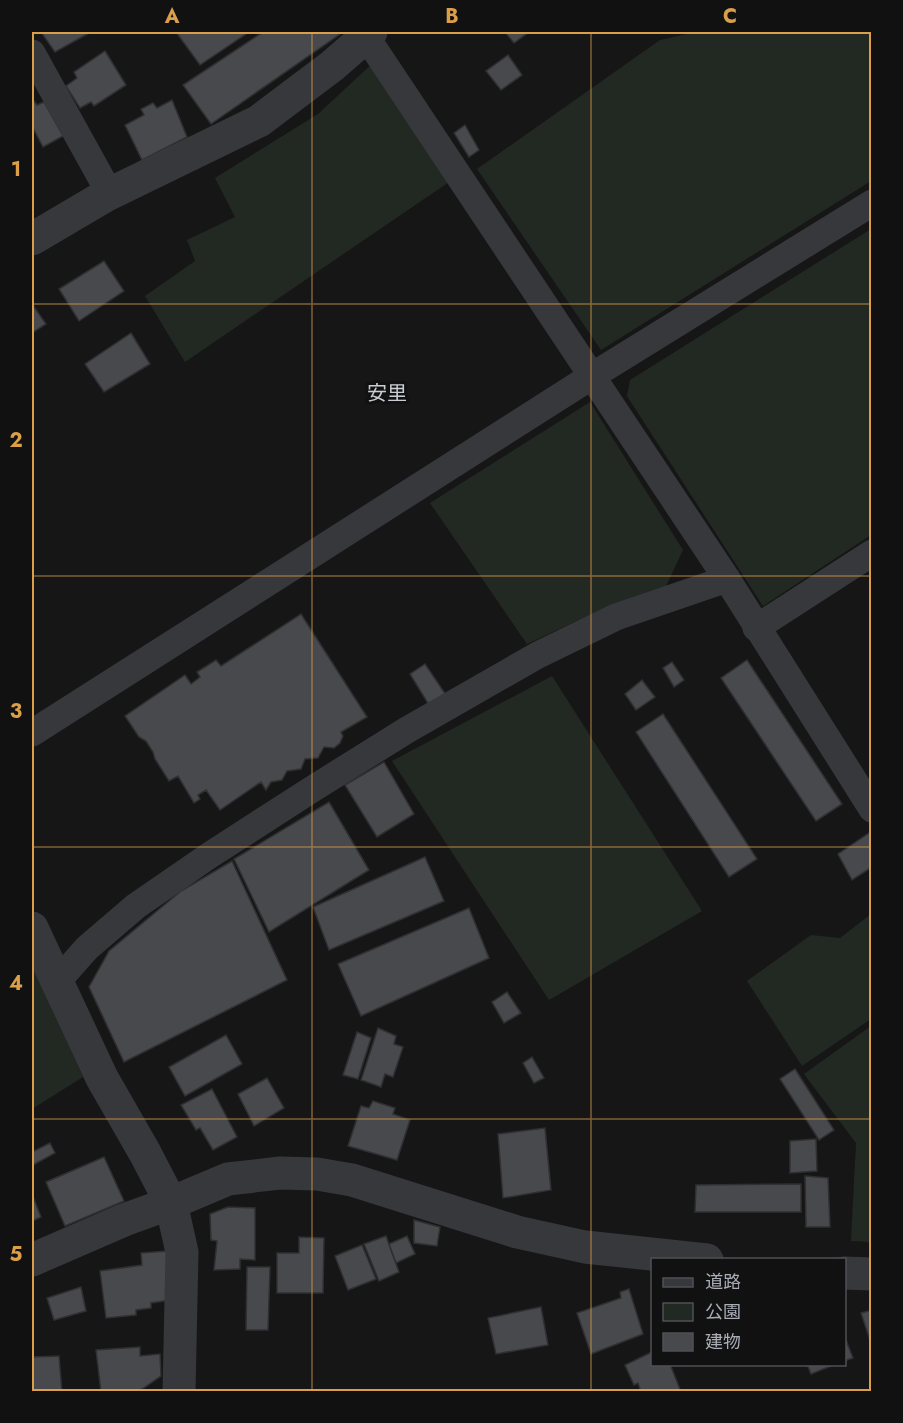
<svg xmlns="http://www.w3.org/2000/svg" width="903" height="1423" font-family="Jost,'Noto Sans JP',sans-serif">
	<rect width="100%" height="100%" fill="#161617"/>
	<g fill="#222923">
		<polygon points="696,32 871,32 871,181 601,350 477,169 660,40"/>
		<polygon points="374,62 452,180 185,362 145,296 195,261 187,240 235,217 215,178 318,114"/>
		<polygon points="871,229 871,535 763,606 627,396 630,380"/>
		<polygon points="590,402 683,550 666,586 611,605 527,644 430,503"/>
		<polygon points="552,676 702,911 549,1000 392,761"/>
		<polygon points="871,914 871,1019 802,1066 747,981 811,935 840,938"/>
		<polygon points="32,966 83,1077 32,1109"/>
		<polygon points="871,1026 871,1242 851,1241 856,1143 804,1074"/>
	</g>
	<g fill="#48494c" stroke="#303033" stroke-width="1.5">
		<polygon points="41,32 91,32 55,52"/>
		<polygon points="176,32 249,32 200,65"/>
		<polygon points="263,32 343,32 211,124 183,85"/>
		<polygon points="505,32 529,32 514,43"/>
		<polygon points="105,51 126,85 94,106 91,102 80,108 66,86 77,78 74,72"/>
		<polygon points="508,55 522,75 501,90 486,71"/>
		<polygon points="172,100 187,137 142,160 125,125 144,115 141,109 153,103 157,108"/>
		<polygon points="34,101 37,105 44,102 63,136 43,147 32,126 32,102"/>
		<polygon points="465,125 479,150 469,157 454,133"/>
		<polygon points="104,261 124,291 79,321 59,289"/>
		<polygon points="32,304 46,324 32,333"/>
		<polygon points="131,333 150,364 104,392 85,364"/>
		<polygon points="301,614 367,717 341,732 343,736 340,743 334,748 324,747 318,758 305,759 301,769 287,771 282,780 271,782 266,790 261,782 220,810 206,790 198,795 200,799 194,803 178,776 169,781 155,759 153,752 146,741 139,737 125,716 185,675 191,684 200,677 197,672 216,660 221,666"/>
		<polygon points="747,660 842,804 816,821 721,678"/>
		<polygon points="672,662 684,680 674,687 663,668"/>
		<polygon points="425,664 446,695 429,705 410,674"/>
		<polygon points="642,680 655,697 636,710 625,694"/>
		<polygon points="663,714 757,859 729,877 636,732"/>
		<polygon points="384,762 414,814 377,837 345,785"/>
		<polygon points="329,802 369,870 269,932 234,859"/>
		<polygon points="869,833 872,837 872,867 852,880 838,854"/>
		<polygon points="425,857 444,901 329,950 313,907"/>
		<polygon points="232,861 287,980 124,1062 89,987 109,951 181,891"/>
		<polygon points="469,908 489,958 361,1016 338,964"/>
		<polygon points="507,992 521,1013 504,1023 492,1002"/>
		<polygon points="378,1028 396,1036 394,1044 403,1047 393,1077 385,1074 381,1087 361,1080"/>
		<polygon points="357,1032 371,1038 358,1079 343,1075"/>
		<polygon points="226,1035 242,1064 185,1096 169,1067"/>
		<polygon points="532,1057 544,1078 534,1083 523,1063"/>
		<polygon points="795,1069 834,1130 819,1140 780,1079"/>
		<polygon points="267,1078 284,1108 254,1126 238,1094"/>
		<polygon points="212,1089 237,1137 213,1150 200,1128 196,1130 181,1105"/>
		<polygon points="373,1101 395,1108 393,1114 410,1120 397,1160 348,1146 361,1106 369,1108"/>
		<polygon points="545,1128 551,1190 503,1198 498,1134"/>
		<polygon points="816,1139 817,1171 790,1173 790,1141"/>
		<polygon points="50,1143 55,1153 33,1165 32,1152"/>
		<polygon points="104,1157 124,1201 65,1226 46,1182"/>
		<polygon points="805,1176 828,1178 830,1227 806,1227"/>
		<polygon points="801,1184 801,1212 695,1212 696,1185"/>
		<polygon points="32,1194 41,1217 32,1221"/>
		<polygon points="228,1207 255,1208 255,1260 240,1259 240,1269 214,1270 217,1241 211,1240 210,1214"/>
		<polygon points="414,1220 440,1227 437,1246 414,1243"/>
		<polygon points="386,1236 399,1272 379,1281 364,1244"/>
		<polygon points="407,1236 415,1254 396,1263 389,1244"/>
		<polygon points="299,1237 324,1238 323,1293 277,1293 277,1253 299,1253"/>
		<polygon points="362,1245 376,1279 348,1290 335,1256"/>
		<polygon points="168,1251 171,1300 151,1303 151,1308 136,1310 136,1315 106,1318 100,1271 142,1265 141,1253"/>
		<polygon points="247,1267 270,1267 268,1330 246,1330"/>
		<polygon points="81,1287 86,1311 54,1320 47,1298"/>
		<polygon points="629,1289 643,1334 591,1354 577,1313 621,1298 620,1292"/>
		<polygon points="541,1307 548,1345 496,1354 488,1318"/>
		<polygon points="872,1310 872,1346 861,1313"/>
		<polygon points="844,1335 853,1358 844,1361"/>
		<polygon points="140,1347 140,1356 160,1354 161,1376 142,1389 133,1392 101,1392 96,1350"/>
		<polygon points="652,1352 652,1364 670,1364 681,1392 641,1392 638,1383 634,1385 625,1365"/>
		<polygon points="59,1356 62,1392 32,1392 32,1357"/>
		<polygon points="807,1364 836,1364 811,1374"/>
	</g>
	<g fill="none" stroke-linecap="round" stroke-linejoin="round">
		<g stroke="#37383c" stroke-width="27">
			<polyline points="363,32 727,579 872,809"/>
			<polyline points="32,53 110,194"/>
			<polyline points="756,628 872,553"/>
			<polyline points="32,733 592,376 872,203"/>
			<polyline points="56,983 87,948 136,906 210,855 314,788 407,730 538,655 616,617 727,579"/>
		</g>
		<g stroke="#37383c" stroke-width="33">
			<polyline points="32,239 105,196 259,121 332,66 371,32"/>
			<polyline points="32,928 102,1078 145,1153 171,1203 182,1252 179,1392"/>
			<polyline points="32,1260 124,1220 171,1203 228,1179 280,1173 317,1174 352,1180 517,1232 585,1247 707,1260"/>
			<polyline points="844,1273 872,1274"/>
		</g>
	</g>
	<path fill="none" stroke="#db9f4a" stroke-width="1.5" stroke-opacity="0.55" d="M312,32v1360M591,32v1360M32,304h840M32,576h840M32,847h840M32,1119h840"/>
	<g text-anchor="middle" stroke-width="6" stroke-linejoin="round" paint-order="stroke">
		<g font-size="20" fill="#cacdd2" stroke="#111112">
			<text x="387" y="400">安里</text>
		</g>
	</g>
	<rect width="903" height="1423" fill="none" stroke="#111112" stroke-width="66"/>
	<rect x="651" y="1258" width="195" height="108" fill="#111112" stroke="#4e5054" stroke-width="1.5"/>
	<rect x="663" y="1278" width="30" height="9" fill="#37383c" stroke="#4e5054" stroke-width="1.5"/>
	<text x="705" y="1288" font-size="18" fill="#a9aeb6">道路</text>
	<rect x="663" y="1303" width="30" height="18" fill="#222923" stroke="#4e5054" stroke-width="1.5"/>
	<text x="705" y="1318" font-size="18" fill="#a9aeb6">公園</text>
	<rect x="663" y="1333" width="30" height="18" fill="#48494c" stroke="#4e5054" stroke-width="1.5"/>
	<text x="705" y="1348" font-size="18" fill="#a9aeb6">建物</text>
	<rect x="33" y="33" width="837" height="1357" fill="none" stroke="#db9f4a" stroke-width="2"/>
	<g font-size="20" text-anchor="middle" font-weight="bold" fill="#db9f4a">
		<text x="172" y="23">A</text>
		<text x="452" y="23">B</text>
		<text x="730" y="23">C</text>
		<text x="16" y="176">1</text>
		<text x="16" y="447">2</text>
		<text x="16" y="718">3</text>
		<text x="16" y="990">4</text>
		<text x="16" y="1261">5</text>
	</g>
</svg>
